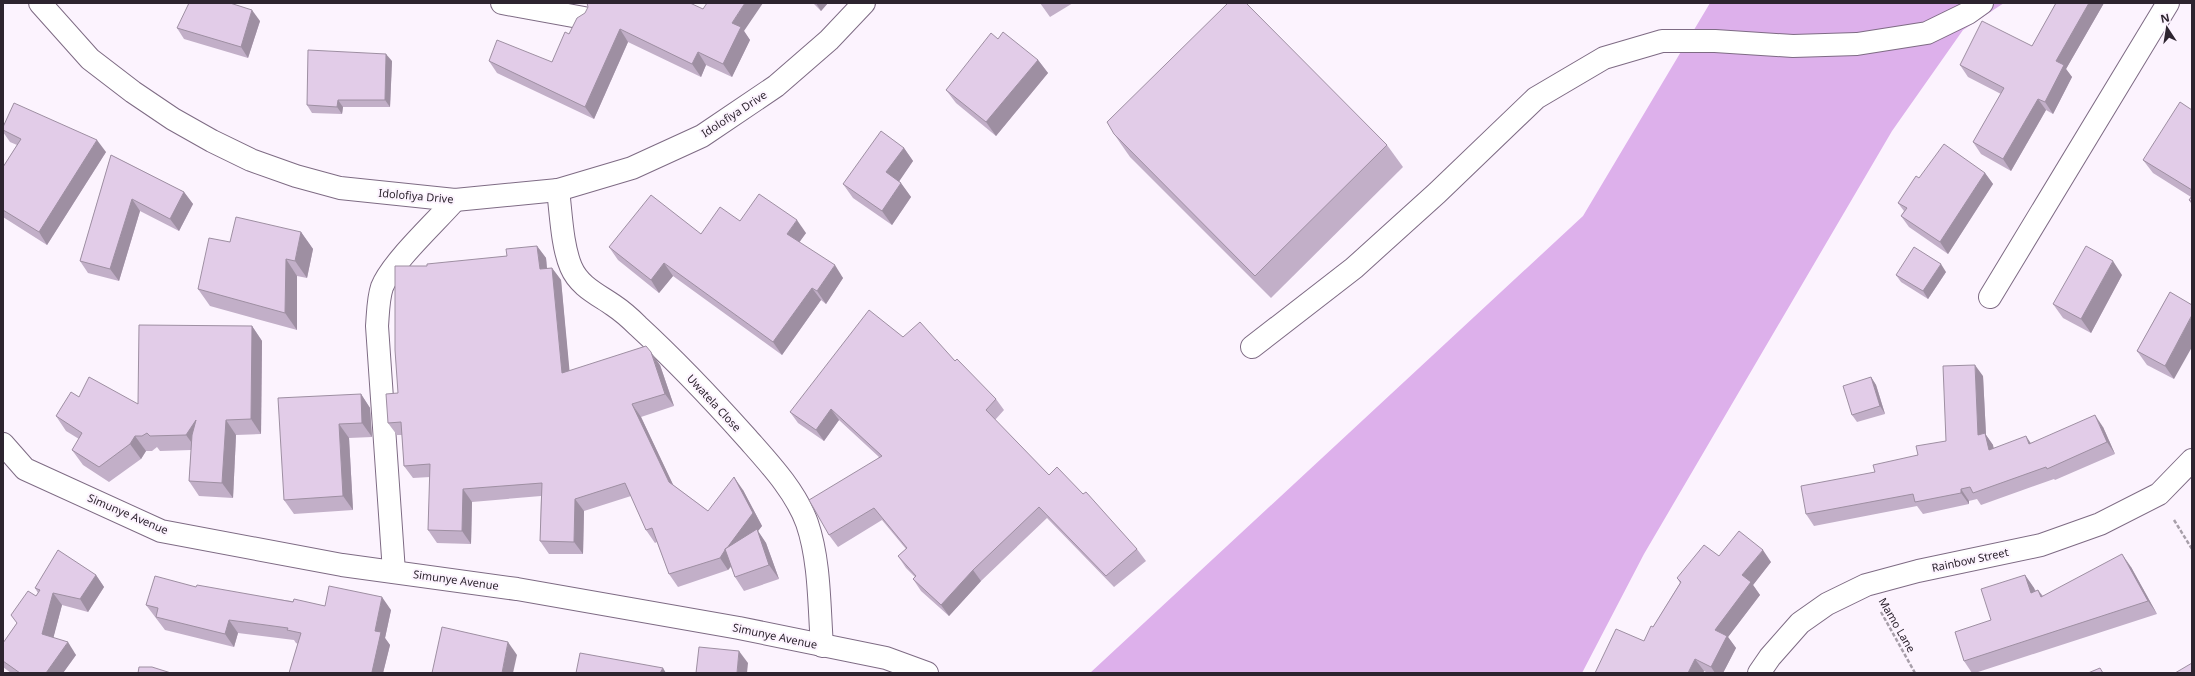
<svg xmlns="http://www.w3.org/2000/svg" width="2195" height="676" font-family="'Noto Sans',sans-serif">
	<rect width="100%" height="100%" fill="#fcf3fe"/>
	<polygon fill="#ddb0eb" points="1710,3 2004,3 1963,30 1892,131 1644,554 1582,673 1090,673 1583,216"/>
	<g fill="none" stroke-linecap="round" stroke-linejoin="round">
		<defs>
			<g id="minor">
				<polyline points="40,3 90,59 133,92 173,119 212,141 251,160 296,176 340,188 455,200 558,190 632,168 702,136 776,86 829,40 864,3"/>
				<polyline points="502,3 584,18"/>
				<path d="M558,190c3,23 4,56 13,77 8,19 26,27 42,38 9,6 18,14 25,21 38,35 74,73 108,111 22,25 49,53 61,86 13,38 12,83 15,123"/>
				<polyline points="1990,297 2168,3"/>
				<polyline points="1252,347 1354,268 1437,193 1536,98 1604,58 1662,41 1715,41 1793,46 1857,44 1927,33 1968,13 1982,3"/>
				<polyline points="3,444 25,469 161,531 342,565 517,589 739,628 886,658 927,673"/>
				<path d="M394,572l-17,-246c1,-12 1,-27 5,-39 10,-25 54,-65 73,-87"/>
				<polyline points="1759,673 1770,657 1800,623 1827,604 1866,585 1918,571 2041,545 2100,524 2159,494 2192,460"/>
			</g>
		</defs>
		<use href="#minor" stroke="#7e6b84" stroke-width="24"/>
		<g stroke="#a79ea9" stroke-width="2.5" stroke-dasharray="4 2" stroke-linecap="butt">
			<polyline points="2174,520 2192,549"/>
			<polyline points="1881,612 1915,673"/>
		</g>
		<use href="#minor" stroke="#fff" stroke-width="22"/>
	</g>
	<g fill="#c2afc8">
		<polygon points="813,3 828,3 821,11"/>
		<polygon points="1040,3 1073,3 1050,17"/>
		<polygon points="2056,3 2104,3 2066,69 2072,77 2053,114 2046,110 2011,171 1981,154 1973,142 2001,94 1968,77 1960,65 2032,46"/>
		<polygon points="577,18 744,31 750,40 732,77 706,65 701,77 628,42 594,119 497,73 489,61 552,62 569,34"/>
		<polygon points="260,21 248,58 184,39 177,28"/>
		<polygon points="998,39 1038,60 1048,73 996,136 956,103 946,90"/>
		<polygon points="392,61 390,107 343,107 342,114 312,113 307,105"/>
		<polygon points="2192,110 2192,205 2189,200 2191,197 2153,173 2143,160"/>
		<polygon points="3,127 106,152 47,245 3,217 3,167 17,145 10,142 3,132"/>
		<polygon points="1114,134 1387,145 1403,167 1271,298 1130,157"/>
		<polygon points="904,148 913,161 899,181 911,197 892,225 853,198 843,184"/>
		<polygon points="111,155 184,192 193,204 179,231 140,211 119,281 88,273 80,261"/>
		<polygon points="1985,173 1993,184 1948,254 1909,227 1901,216 1904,211 1898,203 1919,178"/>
		<polygon points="740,221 806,233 799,242 843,278 826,304 821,300 782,355 673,276 659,293 618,260 609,247 701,234"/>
		<polygon points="301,232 313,249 307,278 297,276 297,330 210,306 198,289 230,242"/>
		<polygon points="537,246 546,258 547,268 552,268 561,280 569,371 660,365 674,406 641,417 673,485 708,511 743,490 762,526 758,531 766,543 779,579 744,591 735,577 731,567 728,570 678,587 669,574 657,542 655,543 646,530 631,496 584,511 583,554 549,554 540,541 541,496 472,502 471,544 437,543 428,530 430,477 413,478 404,466 402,435 397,435 388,423 398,393 427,266 507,256"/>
		<polygon points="1946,272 1928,299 1901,282 1896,275"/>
		<polygon points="2122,275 2091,333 2063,318 2053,304"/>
		<polygon points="2170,292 2174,379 2147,365 2137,351"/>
		<polygon points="252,326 262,341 261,434 236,435 233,498 199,496 189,481 191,450 160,451 157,447 152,451 146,451 141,459 109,482 83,465 72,450 79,439 66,431 56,416 79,397 138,404"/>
		<polygon points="903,337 955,361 996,399 1004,410 995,420 1049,475 1137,549 1146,561 1114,587 1047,518 981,581 949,616 921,591 913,579 915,577 906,568 898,556 906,549 882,520 838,547 829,535 879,457 839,420 824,441 798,423 790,412"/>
		<polygon points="1983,376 1986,435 1993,445 1993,448 2031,443 2103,427 2115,454 2055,480 2054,479 1981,505 1977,499 1969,501 1969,504 1923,514 1917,506 1814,526 1806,514 1875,472 1918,455 1946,441"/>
		<polygon points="1871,377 1876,385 1885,414 1857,422 1852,415"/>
		<polygon points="361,394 370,408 372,437 349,438 353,510 294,514 284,500"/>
		<polygon points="1719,556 1771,562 1753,585 1760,595 1728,637 1736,648 1723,673 1708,673 1704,671 1703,673 1595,673 1644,641 1653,627 1680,583 1677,578"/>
		<polygon points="2131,567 2157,614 1975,673 1972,673 1964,661 1991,620 2025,575 2034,588 2036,591 2038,590 2043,596"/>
		<polygon points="96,575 104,587 88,612 62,605 53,638 76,655 63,673 11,673 3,667 3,643 38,593 35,588"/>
		<polygon points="196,587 325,606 391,610 385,638 390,645 383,673 289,673 298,644 296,643 294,640 238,633 234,647 165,630 146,605"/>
	</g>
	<g fill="#9e8fa2">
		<polygon points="745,3 763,3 744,31 750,40 732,77 723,64 732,23"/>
		<polygon points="816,3 828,3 821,11"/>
		<polygon points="2089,3 2104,3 2066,69 2072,77 2053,114 2045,102 2056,61"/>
		<polygon points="252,10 260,21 248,58 241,47"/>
		<polygon points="620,29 628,42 594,119 585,107"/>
		<polygon points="698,52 706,65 701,77 692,64"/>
		<polygon points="386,54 392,61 390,107 385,100"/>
		<polygon points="1038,60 1048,73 996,136 986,122"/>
		<polygon points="2038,99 2046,110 2011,171 2003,159"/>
		<polygon points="338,100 343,107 342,114 337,107"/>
		<polygon points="97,140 106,152 47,245 39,232"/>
		<polygon points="904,148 913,161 896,186 886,172"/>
		<polygon points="1985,173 1993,184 1948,254 1940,242"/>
		<polygon points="901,183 911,197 892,225 882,211"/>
		<polygon points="184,192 193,204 179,231 170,219"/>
		<polygon points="132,199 140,211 119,281 110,269"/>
		<polygon points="797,220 806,233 796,247 787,234"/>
		<polygon points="301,232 313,249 307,278 295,261"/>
		<polygon points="537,246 546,258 548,281 540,269"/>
		<polygon points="286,259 297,276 297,330 285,313"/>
		<polygon points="2113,261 2122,275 2091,333 2081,319"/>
		<polygon points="664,263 673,276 659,293 651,280"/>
		<polygon points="1941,264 1946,272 1928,299 1923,291"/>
		<polygon points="835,265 843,278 826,304 817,291"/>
		<polygon points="552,268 561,280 571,386 562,373"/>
		<polygon points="812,288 821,300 782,355 773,342"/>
		<polygon points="2192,315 2192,347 2174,379 2165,366"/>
		<polygon points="252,326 262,341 261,434 251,419"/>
		<polygon points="651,352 660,365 674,406 665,394"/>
		<polygon points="1975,365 1983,376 1986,435 1993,445 1997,461 1978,435"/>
		<polygon points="1871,377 1876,385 1885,414 1880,406"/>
		<polygon points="361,394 370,408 372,437 362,423"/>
		<polygon points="632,404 641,417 678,495 669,482"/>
		<polygon points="831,409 839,420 824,441 816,430"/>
		<polygon points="2095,415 2103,427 2115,454 2107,442"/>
		<polygon points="196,420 197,450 186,435"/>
		<polygon points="226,420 236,435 233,498 222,483"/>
		<polygon points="339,424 349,438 353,510 343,496"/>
		<polygon points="135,436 146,451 141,459 130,444"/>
		<polygon points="2026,436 2034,448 2029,444"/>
		<polygon points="734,477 743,490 762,526 758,531 766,543 779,579 769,565 757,531 728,570 720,558"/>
		<polygon points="463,489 472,502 471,544 462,531"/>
		<polygon points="1961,489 1969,501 1969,504 1961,493"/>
		<polygon points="575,499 584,511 583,554 574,542"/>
		<polygon points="1763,550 1771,562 1753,585 1760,595 1728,637 1736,648 1723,673 1715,673 1711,667 1715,630 1742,575"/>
		<polygon points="2122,554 2131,567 2157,614 2148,601"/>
		<polygon points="973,570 981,581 949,616 941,605"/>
		<polygon points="96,575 104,587 88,612 80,599"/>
		<polygon points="2025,575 2034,588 2040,606 2031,593"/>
		<polygon points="2038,590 2047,603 2041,597"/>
		<polygon points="53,593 62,605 51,647 42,634"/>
		<polygon points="382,597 391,610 385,638 390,645 383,673 373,673 372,672 375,631"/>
		<polygon points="229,620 238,633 234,647 225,634"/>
		<polygon points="68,642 76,655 63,673 46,673"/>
		<polygon points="508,642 517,655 513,673 502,673"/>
		<polygon points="739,651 748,663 747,673 737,673"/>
		<polygon points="1695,659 1704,671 1703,673 1688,673"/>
		<polygon points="663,668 666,673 660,673"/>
	</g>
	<g fill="#e2cce8" stroke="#9e8fa2">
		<polygon points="189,3 230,3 252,10 241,47 177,28"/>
		<polygon points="587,3 690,3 703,9 707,3 745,3 732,23 741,27 723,64 698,52 692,64 620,29 585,107 489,61 497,40 552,62 565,32 569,34 577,18 585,13 588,7"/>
		<polygon points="1228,3 1246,3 1387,145 1255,276 1114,134 1107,122"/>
		<polygon points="2056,3 2089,3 2056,61 2064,65 2045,102 2038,99 2003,159 1973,142 2004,88 1960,65 1982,21 2032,46"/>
		<polygon points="1003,32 1038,60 986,122 946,90 991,33 998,39"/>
		<polygon points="308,50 386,54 385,100 338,100 337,107 307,105"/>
		<polygon points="2180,102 2192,110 2192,190 2143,160"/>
		<polygon points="14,103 97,140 39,232 3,210 3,167 21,139 3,130 3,127"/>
		<polygon points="881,131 904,148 886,172 901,183 882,211 843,184"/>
		<polygon points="1944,144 1985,173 1940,242 1901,216 1907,208 1898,203 1916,176 1919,178"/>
		<polygon points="111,155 184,192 170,219 132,199 110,269 80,261"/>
		<polygon points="759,194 797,220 787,234 835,265 817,291 812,288 773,342 664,263 651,280 609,247 651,195 701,234 720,207 740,221"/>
		<polygon points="2192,196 2192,202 2189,200"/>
		<polygon points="236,217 301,232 295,261 286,259 285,313 198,289 209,238 230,242"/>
		<polygon points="537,246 540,269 552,268 562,373 646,346 651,352 665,394 632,404 669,482 708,511 734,477 753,513 727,548 725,549 725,550 720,558 669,574 652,528 646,530 625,483 575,499 574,542 540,541 542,483 463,489 462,531 428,530 430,464 404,466 401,422 388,423 386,394 398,393 395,350 395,266 427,266 427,264 507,256 506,249"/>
		<polygon points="2086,246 2113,261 2081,319 2053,304"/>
		<polygon points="1914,247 1941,264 1923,291 1896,275"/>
		<polygon points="2170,292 2192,305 2192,315 2165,366 2137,351"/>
		<polygon points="869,310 903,337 920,322 955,361 957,359 996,399 986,410 1049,475 1057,467 1083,494 1086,492 1137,549 1106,576 1039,507 973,570 941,605 913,579 916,576 898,556 907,548 874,508 829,535 809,500 882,456 831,409 816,430 790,412"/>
		<polygon points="139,325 252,326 251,419 226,420 222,483 189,481 192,435 196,420 186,435 150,436 147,433 142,436 135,436 130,444 99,467 72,450 82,433 56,416 71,392 79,397 89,377 138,404"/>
		<polygon points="1975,365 1978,435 1985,433 1989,450 2026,436 2029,444 2095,415 2107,442 2047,469 2046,467 1973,493 1970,487 1961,489 1961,493 1915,502 1913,494 1806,514 1801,486 1875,472 1873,465 1918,455 1916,446 1946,441 1943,366"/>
		<polygon points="1871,377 1880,406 1852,415 1843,386"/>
		<polygon points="361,394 362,423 339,424 343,496 284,500 278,398"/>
		<polygon points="757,529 769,565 735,577 725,549"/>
		<polygon points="1739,531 1763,550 1742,575 1751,582 1715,630 1727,636 1711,667 1695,659 1688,673 1595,673 1616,629 1644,641 1651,626 1653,627 1681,582 1677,578 1704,545 1719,556"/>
		<polygon points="58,550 96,575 80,599 53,593 42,634 68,642 46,673 20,673 3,661 3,643 17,623 11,615 28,591 36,596 40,590 35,588"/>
		<polygon points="2122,554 2148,601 1964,661 1955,632 1991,620 1981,589 2025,575 2031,593 2038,590 2041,597"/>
		<polygon points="155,576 196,587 197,585 293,602 294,599 325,606 329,586 382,597 375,631 381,632 372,672 376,673 289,673 301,633 287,630 288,628 229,620 225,634 156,617 158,608 146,605"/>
		<polygon points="442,627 508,642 502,673 432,673"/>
		<polygon points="699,647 739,651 737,673 696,673"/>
		<polygon points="580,653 663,668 660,673 576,673"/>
		<polygon points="2192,663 2192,673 2175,673"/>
		<polygon points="139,667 152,667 171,673 138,673"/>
		<polygon points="2100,668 2103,673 2088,673"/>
	</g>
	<g text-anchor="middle" stroke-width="4" stroke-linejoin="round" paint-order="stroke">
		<g font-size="11" fill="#2d242f" stroke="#fcf3fe">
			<text transform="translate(734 114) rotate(-33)" y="4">Idolofiya Drive</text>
			<text transform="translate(416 196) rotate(5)" y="4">Idolofiya Drive</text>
			<text transform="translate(714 403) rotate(47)" y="4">Uwatela Close</text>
			<text transform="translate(128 514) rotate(23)" y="4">Simunye Avenue</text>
			<text transform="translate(1970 560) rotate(-12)" y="4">Rainbow Street</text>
			<text transform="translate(456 580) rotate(8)" y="4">Simunye Avenue</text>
			<text transform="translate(1897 625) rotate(60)" y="4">Mamo Lane</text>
			<text transform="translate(775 636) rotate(12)" y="4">Simunye Avenue</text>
		</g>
	</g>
	<rect width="2195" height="676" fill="none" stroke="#2d242f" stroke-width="8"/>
	<g transform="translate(2167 28) rotate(348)" stroke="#fcf3fe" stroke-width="3" paint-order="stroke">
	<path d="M0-3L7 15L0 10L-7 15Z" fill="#2d242f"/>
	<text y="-6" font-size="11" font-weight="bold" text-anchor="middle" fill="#2d242f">N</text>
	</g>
</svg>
